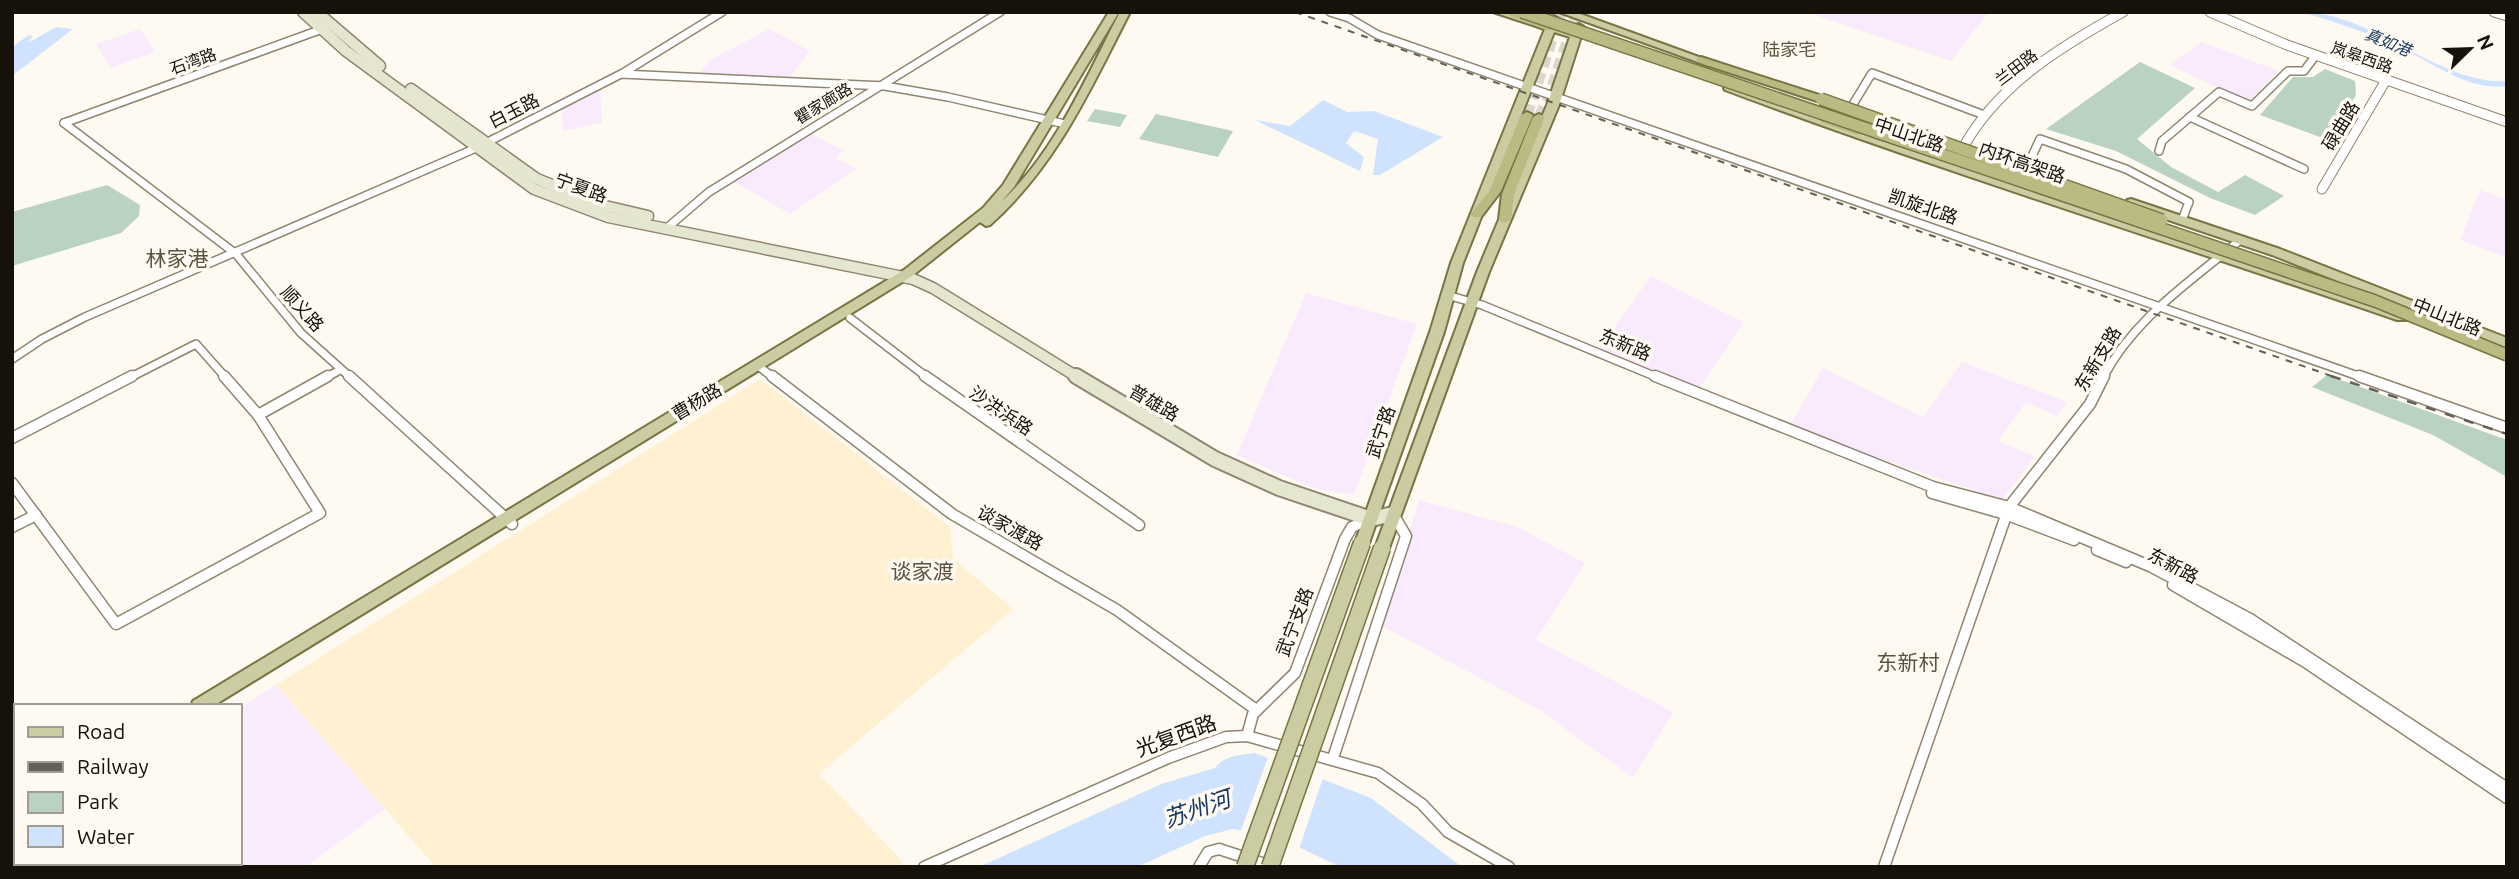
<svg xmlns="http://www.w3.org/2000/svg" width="2519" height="879" font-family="Ubuntu,'Noto Sans SC',sans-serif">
	<rect width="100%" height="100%" fill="#fefaf1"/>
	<g fill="#faeafd">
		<polygon points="1806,12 1984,12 1987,14 1951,61"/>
		<polygon points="140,29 155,52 111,68 96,44"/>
		<polygon points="769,29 810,51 788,80 698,75 710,60"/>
		<polygon points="2201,42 2279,71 2248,102 2170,65"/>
		<polygon points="600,90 602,123 563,131 562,109"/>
		<polygon points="810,133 844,151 835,158 856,169 790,214 734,182"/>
		<polygon points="2480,190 2507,200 2507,258 2460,240"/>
		<polygon points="1651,276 1744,322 1698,390 1599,349"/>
		<polygon points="1306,293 1417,324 1354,495 1312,488 1237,455"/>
		<polygon points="1962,362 2067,402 2057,416 2026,402 1998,441 2035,456 2002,500 1789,427 1823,368 1923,417"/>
		<polygon points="1419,500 1517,527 1585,563 1536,640 1673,712 1633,778 1540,710 1380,625"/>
		<polygon points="276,685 385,809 305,867 137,867 142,863 240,863 240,708"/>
	</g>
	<polygon fill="#fff0d2" points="760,379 950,527 953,558 1013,609 819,774 903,862 899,867 436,867 276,685"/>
	<g fill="#bad2c2">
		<polygon points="2140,62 2195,88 2137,139 2171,167 2218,192 2245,175 2284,196 2255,215 2210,198 2116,151 2046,129"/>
		<polygon points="2325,69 2355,81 2356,95 2328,140 2260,115 2293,77 2313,77"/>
		<polygon points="1095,109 1127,115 1120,127 1087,121"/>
		<polygon points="1156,114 1233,131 1218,157 1139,139"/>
		<polygon points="107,185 140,205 139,216 121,233 12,266 12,212"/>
		<polygon points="2327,375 2507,440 2507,477 2433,435 2312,387"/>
	</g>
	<g fill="#cfe3ff">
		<path d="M2301,12c72,0 137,73 206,69v5c-39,6 -78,-26 -112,-41 -30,-13 -62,-24 -94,-33z"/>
		<polygon points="56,27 73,29 12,76 12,47 29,35 33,36 28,43"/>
		<polygon points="1323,100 1347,112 1374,111 1443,137 1380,175 1373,175 1378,139 1354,131 1346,143 1364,157 1360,171 1255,120 1290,126"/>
		<path d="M1255,753l116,45 91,69h-122l-62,-30 -45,-8 -28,7 -68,31h-158l182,-83 54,-16c10,-13 25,-13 40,-15z"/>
	</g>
	<polygon fill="#fefaf1" points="1269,755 1324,775 1299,849 1260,835 1240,833"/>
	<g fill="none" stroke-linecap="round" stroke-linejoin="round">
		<g stroke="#dbd7ce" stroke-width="11" stroke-dasharray="11 6" stroke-linecap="butt">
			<polyline points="1527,115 1561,12"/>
			<polyline points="1539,117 1549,96 1577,12"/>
		</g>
		<defs>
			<g id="minor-far1">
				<polyline points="1330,12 1349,18 1378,35 2364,378"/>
				<polyline points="623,73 722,12"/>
				<polyline points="1852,106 1872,73 1984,115"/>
				<polyline points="2190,117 2304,169"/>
				<polyline points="64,123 236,254 301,333 351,378"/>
				<polyline points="64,123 325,28"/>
				<polyline points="2159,151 2162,141 2219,92 2252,106 2288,71 2304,71 2316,55"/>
				<polyline points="2026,169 2040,139 2126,169 2189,202 2182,220"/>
				<polyline points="668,227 709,192 1000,12"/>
				<polyline points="1447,295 1482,305 1659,378"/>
				<polyline points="850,318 928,378"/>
				<polyline points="12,359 42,339 85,317 476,148 621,74 885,86 948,97 1065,124"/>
				<polyline points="757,365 774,378"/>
				<polyline points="129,378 196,344 226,378"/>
				<polyline points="325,378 340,370"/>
				<path d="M2103,378c30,-59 87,-96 137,-138"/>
			</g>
			<g id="minor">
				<polyline points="349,376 512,524"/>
				<polyline points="772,376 952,514 1117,610 1255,709"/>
				<polyline points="925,376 1139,525"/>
				<polyline points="1655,376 1933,487 2009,507 2152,567 2250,619 2507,788"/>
				<polyline points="2359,376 2507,428"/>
				<polyline points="258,415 328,376"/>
				<polyline points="12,438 132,376"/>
				<polyline points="12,483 116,624 320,513 258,415 224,376"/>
				<polyline points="1932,493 2005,514 2074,540"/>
				<polyline points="12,527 36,515"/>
				<polyline points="2097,550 2126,562"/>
				<polyline points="2173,585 2307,663 2507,798"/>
				<polyline points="12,712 16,719"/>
				<polyline points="1247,736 1253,714 1295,673 1345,539 1352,527 1371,519"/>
				<polyline points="1333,758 1406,536 1393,514"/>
				<polyline points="924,867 1168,758 1226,737 1247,736 1378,773 1422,804 1448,832 1509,867"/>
				<polyline points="1199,867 1208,852 1219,849 1271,866"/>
				<polyline points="1884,867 2009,507 2090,404 2104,376"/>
			</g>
			<g id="tertiary">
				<polyline points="2210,12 2287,45 2507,122"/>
				<polyline points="2494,12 2507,16"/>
				<path d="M1959,155c35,-68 99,-107 164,-143"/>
				<polyline points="2322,189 2386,80"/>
			</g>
			<g id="secondary-far1">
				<polyline points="303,12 346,51 534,189 608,217 913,279 933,288 1079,378"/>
				<polyline points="317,12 380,66"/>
				<polyline points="411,89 537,179 601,205 648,216"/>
			</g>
			<polyline id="secondary" points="1076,376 1215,459 1279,488 1371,519 1393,514"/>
			<g id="primary">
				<path d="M1109,12h10l-105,175 -12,14c54,-50 84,-124 118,-189h10c-40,78 -73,153 -140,213l-4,1 -6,-4 -68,54 -699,430h-22l2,-5 711,-431 79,-62 20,-23z"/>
				<polygon points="1493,12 1510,12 1547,24 1550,17 1554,16 1559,19 1556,26 1572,31 1575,25 1579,24 1584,27 1559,105 1489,272 1389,548 1387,552 1382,554 1377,552 1375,548 1477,272 1547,105 1570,37 1554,32 1463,263 1444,332 1369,543 1367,547 1362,549 1357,547 1355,543 1430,332 1451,263 1545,29"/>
				<polygon points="1559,12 1575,12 1718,64 1717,66 1709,66"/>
				<path d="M1729,85l149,55 308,99 221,75 1,3 -1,3h-10c-224,-77 -450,-147 -672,-230l-1,-2z"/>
				<polygon points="2131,199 2280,249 2507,338 2507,348 2272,255 2127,206 2127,200"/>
				<polygon points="16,811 16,839 12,840 12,812"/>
			</g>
			<g id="trunk">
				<polygon points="1501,12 1516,12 1555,28 1554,30 1546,30"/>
				<polygon points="1701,57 1825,97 1826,99 1821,102 1817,101 1697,62 1697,58"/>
				<polygon points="1527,112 1533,115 1501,191 1481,217 1473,217 1471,214 1490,190 1521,115"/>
				<polygon points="1539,114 1545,117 1514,194 1511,219 1505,223 1501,222 1499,219 1502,194 1533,117"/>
				<polygon points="1826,118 1862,130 1864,132 1858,135 1822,123 1820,121"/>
			</g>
		</defs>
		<use href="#minor-far1" stroke="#8f8570" stroke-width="10"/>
		<use href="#minor" stroke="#8f8570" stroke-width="13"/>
		<use href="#tertiary" stroke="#8f8570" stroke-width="11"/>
		<use href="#secondary-far1" stroke="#8f8570" stroke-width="13"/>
		<use href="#secondary" stroke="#8f8570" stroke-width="18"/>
		<use href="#primary" stroke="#767543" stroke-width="4"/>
		<use href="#trunk" stroke="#767543" stroke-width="4"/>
		<use href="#minor-far1" stroke="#fff" stroke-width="7"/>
		<use href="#minor" stroke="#fff" stroke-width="10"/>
		<use href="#tertiary" stroke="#fff" stroke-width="9"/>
		<use href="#secondary-far1" stroke="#e5e6d0" stroke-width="10"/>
		<use href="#secondary" stroke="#e5e6d0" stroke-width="14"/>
		<use href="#primary" fill="#cbcca1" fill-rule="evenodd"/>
		<use href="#trunk" fill="#babb82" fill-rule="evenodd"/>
		<polyline stroke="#646057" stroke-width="2" stroke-dasharray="7 7" stroke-linecap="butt" points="1295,12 2337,378"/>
		<polyline stroke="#646057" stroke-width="2.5" stroke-dasharray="10 10" stroke-linecap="butt" points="2331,376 2507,434"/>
		<defs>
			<g id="primary-bridge">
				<polyline points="1245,867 1362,543"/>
				<polyline points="1270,867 1382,548"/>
			</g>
			<g id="trunk-bridge">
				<polyline points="1522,12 2375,301 2507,355"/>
				<polyline points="1821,99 2162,220"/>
			</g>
		</defs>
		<use href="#primary-bridge" stroke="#767543" stroke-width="19" stroke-linecap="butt"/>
		<use href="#trunk-bridge" stroke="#767543" stroke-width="14" stroke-linecap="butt"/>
		<use href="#primary-bridge" stroke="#cbcca1" stroke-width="16"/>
		<use href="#trunk-bridge" stroke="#babb82" stroke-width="11"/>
	</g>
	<g text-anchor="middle" stroke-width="7" stroke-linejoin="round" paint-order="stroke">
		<g font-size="16" font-style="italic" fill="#193863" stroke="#fefaf1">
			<text transform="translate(2388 42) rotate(22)" y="6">真如港</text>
		</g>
		<g font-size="16" fill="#16120a" stroke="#fefaf1">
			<text transform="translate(2362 57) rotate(19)" y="6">岚皋西路</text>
			<text transform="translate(193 61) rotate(-20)" y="6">石湾路</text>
			<text transform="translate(2016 67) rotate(-37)" y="6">兰田路</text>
			<text transform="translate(823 103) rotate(-31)" y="6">瞿家廊路</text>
		</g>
		<g font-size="18" fill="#5c533f" stroke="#fefaf1">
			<text x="1789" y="56">陆家宅</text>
		</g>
		<g font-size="18" fill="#16120a" stroke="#fefaf1">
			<text transform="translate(514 111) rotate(-27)" y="6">白玉路</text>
			<text transform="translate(2341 126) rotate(-59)" y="6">碌曲路</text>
			<text transform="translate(1909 135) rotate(19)" y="6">中山北路</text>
			<text transform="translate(2022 163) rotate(19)" y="6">内环高架路</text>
			<text transform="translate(581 188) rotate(20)" y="6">宁夏路</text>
			<text transform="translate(1923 207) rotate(19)" y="6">凯旋北路</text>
			<text transform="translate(302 309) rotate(48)" y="6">顺义路</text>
			<text transform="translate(2447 317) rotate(22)" y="6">中山北路</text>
			<text transform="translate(1625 345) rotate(23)" y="6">东新路</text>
			<text transform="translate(2098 359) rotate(-59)" y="6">东新支路</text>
			<text transform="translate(697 402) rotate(-31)" y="6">曹杨路</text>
			<text transform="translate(1154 403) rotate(30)" y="6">普雄路</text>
			<text transform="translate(1001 411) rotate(34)" y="6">沙洪浜路</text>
			<text transform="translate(1381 432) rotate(-71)" y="6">武宁路</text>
			<text transform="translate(1010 528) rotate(29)" y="6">谈家渡路</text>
			<text transform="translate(2173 566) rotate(28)" y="6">东新路</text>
			<text transform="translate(1295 622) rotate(-69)" y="6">武宁支路</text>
		</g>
		<g font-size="21" fill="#5c533f" stroke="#fefaf1">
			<text x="177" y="266">林家港</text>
			<text x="922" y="579">谈家渡</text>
			<text x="1908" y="670">东新村</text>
		</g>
		<g font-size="21" fill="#16120a" stroke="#fefaf1">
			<text transform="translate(1176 736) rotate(-20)" y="7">光复西路</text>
		</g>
		<g font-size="23" font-style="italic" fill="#193863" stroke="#fefaf1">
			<text transform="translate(1197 809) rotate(-19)" y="8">苏州河</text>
		</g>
	</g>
	<rect width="2519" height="879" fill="none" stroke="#16120a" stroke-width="28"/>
	<rect x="14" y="704" width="228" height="161" fill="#fefaf1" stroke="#a19d95" stroke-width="2"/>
	<rect x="28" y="727" width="35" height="10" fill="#cbcca1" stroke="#a19d95" stroke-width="2"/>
	<text x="77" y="739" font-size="21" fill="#16120a">Road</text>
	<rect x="28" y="762" width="35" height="10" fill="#646057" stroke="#a19d95" stroke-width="2"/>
	<text x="77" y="774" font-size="21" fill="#16120a">Railway</text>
	<rect x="28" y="792" width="35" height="21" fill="#bad2c2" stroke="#a19d95" stroke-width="2"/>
	<text x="77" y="809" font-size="21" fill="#16120a">Park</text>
	<rect x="28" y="826" width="35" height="21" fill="#cfe3ff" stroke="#a19d95" stroke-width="2"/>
	<text x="77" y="844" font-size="21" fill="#16120a">Water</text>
	<g transform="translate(2470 49) rotate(67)" stroke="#fefaf1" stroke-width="5" paint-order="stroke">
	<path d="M0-5L12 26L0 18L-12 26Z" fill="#16120a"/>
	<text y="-10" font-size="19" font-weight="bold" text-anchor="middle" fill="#16120a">N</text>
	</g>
</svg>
